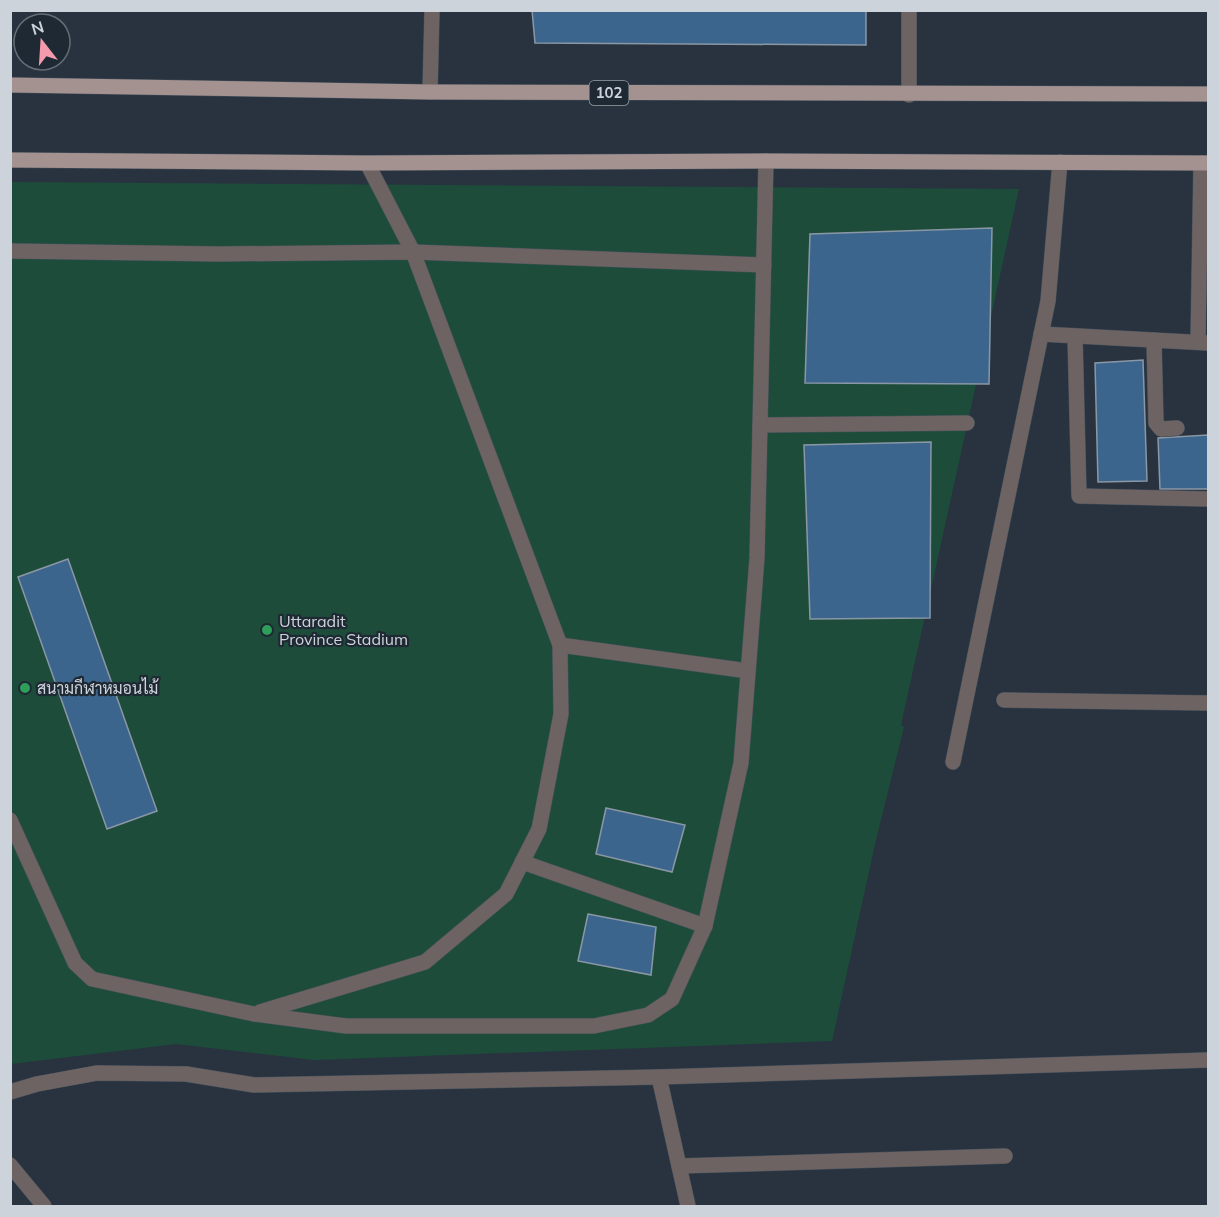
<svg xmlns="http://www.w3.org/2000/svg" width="1219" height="1217" font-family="Mulish,Sarabun,sans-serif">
	<rect width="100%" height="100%" fill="#28333f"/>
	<polygon fill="#1d4d3a" points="10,182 1019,189 901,725 904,727 875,844 832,1041 314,1060 176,1044 11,1064"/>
	<g fill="#3c658d" stroke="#8a97a5" stroke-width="1.5">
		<polygon points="532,10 866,10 866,45 535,43"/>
		<polygon points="992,228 989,384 805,383 810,234"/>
		<polygon points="1143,360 1147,481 1098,482 1095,363"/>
		<polygon points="1208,435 1208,489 1160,489 1158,438"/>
		<polygon points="931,442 930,618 810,619 804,445"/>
		<polygon points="68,559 157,811 107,829 18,577"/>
		<polygon points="606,808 685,825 672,872 596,854"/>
		<polygon points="588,914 656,927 651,975 578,961"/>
	</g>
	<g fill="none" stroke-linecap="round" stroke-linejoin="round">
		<defs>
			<g id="minor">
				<polyline points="430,92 432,10"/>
				<polyline points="909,95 909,10"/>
				<polyline points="10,251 219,254 413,252 764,265"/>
				<polyline points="1041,334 1208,343"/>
				<polyline points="1075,336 1079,496 1208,499"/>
				<polyline points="1154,340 1156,423 1161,429 1177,428"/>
				<polyline points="1198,342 1201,163"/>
				<polyline points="760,425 967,423"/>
				<polyline points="560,645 748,671"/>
				<polyline points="1004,700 1208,703"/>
				<polyline points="953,762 1048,301 1060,162"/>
				<polyline points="10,820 75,963 92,979 254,1014 346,1026 594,1026 648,1015 672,999 705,926 741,763 757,558 766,161"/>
				<polyline points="522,862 705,926"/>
				<polyline points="260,1012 425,962 506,894 539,829 561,714 560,645 413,252 367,163"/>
				<polyline points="659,1077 688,1206"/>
				<polyline points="10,1092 37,1084 97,1073 186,1074 254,1085 659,1077 1208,1060"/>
				<polyline points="10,1165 44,1206"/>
				<polyline points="679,1166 1005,1156"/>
			</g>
			<g id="major">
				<polyline points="10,85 430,92 1208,94"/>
				<polyline points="10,160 367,163 766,161 1208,163"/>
			</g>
		</defs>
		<use href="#minor" stroke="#46505b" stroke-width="16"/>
		<use href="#major" stroke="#46505b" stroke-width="16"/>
		<use href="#minor" stroke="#6c6362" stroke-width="15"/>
		<use href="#major" stroke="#a49291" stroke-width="15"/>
	</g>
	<g fill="#2e9e5b" stroke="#1f2934" stroke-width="2">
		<circle cx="267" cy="630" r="6"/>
		<circle cx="25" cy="688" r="6"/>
	</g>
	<g text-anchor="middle" stroke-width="4.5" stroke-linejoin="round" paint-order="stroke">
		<rect fill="#1f2934" stroke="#98a0a8" stroke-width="1.5" x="589.5" y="81" width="39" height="24" rx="4.5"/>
		<g font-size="15" font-weight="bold" fill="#ccd3da">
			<text x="609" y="98">102</text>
		</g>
		<g font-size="16" fill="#ccd3da" stroke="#1f2934" text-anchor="start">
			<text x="279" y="627">Uttaradit<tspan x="279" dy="18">Province Stadium</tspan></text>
			<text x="37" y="694">สนามกีฬาหมอนไม้</text>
		</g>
	</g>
	<rect width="1219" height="1217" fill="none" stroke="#ccd3da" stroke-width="24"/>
	<g transform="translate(42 42) rotate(343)"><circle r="28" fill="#1f2934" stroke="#646d76" stroke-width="1.5"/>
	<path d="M0-4.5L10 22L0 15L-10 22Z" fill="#f39aac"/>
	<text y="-9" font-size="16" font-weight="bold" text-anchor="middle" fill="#ccd3da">N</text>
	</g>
</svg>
